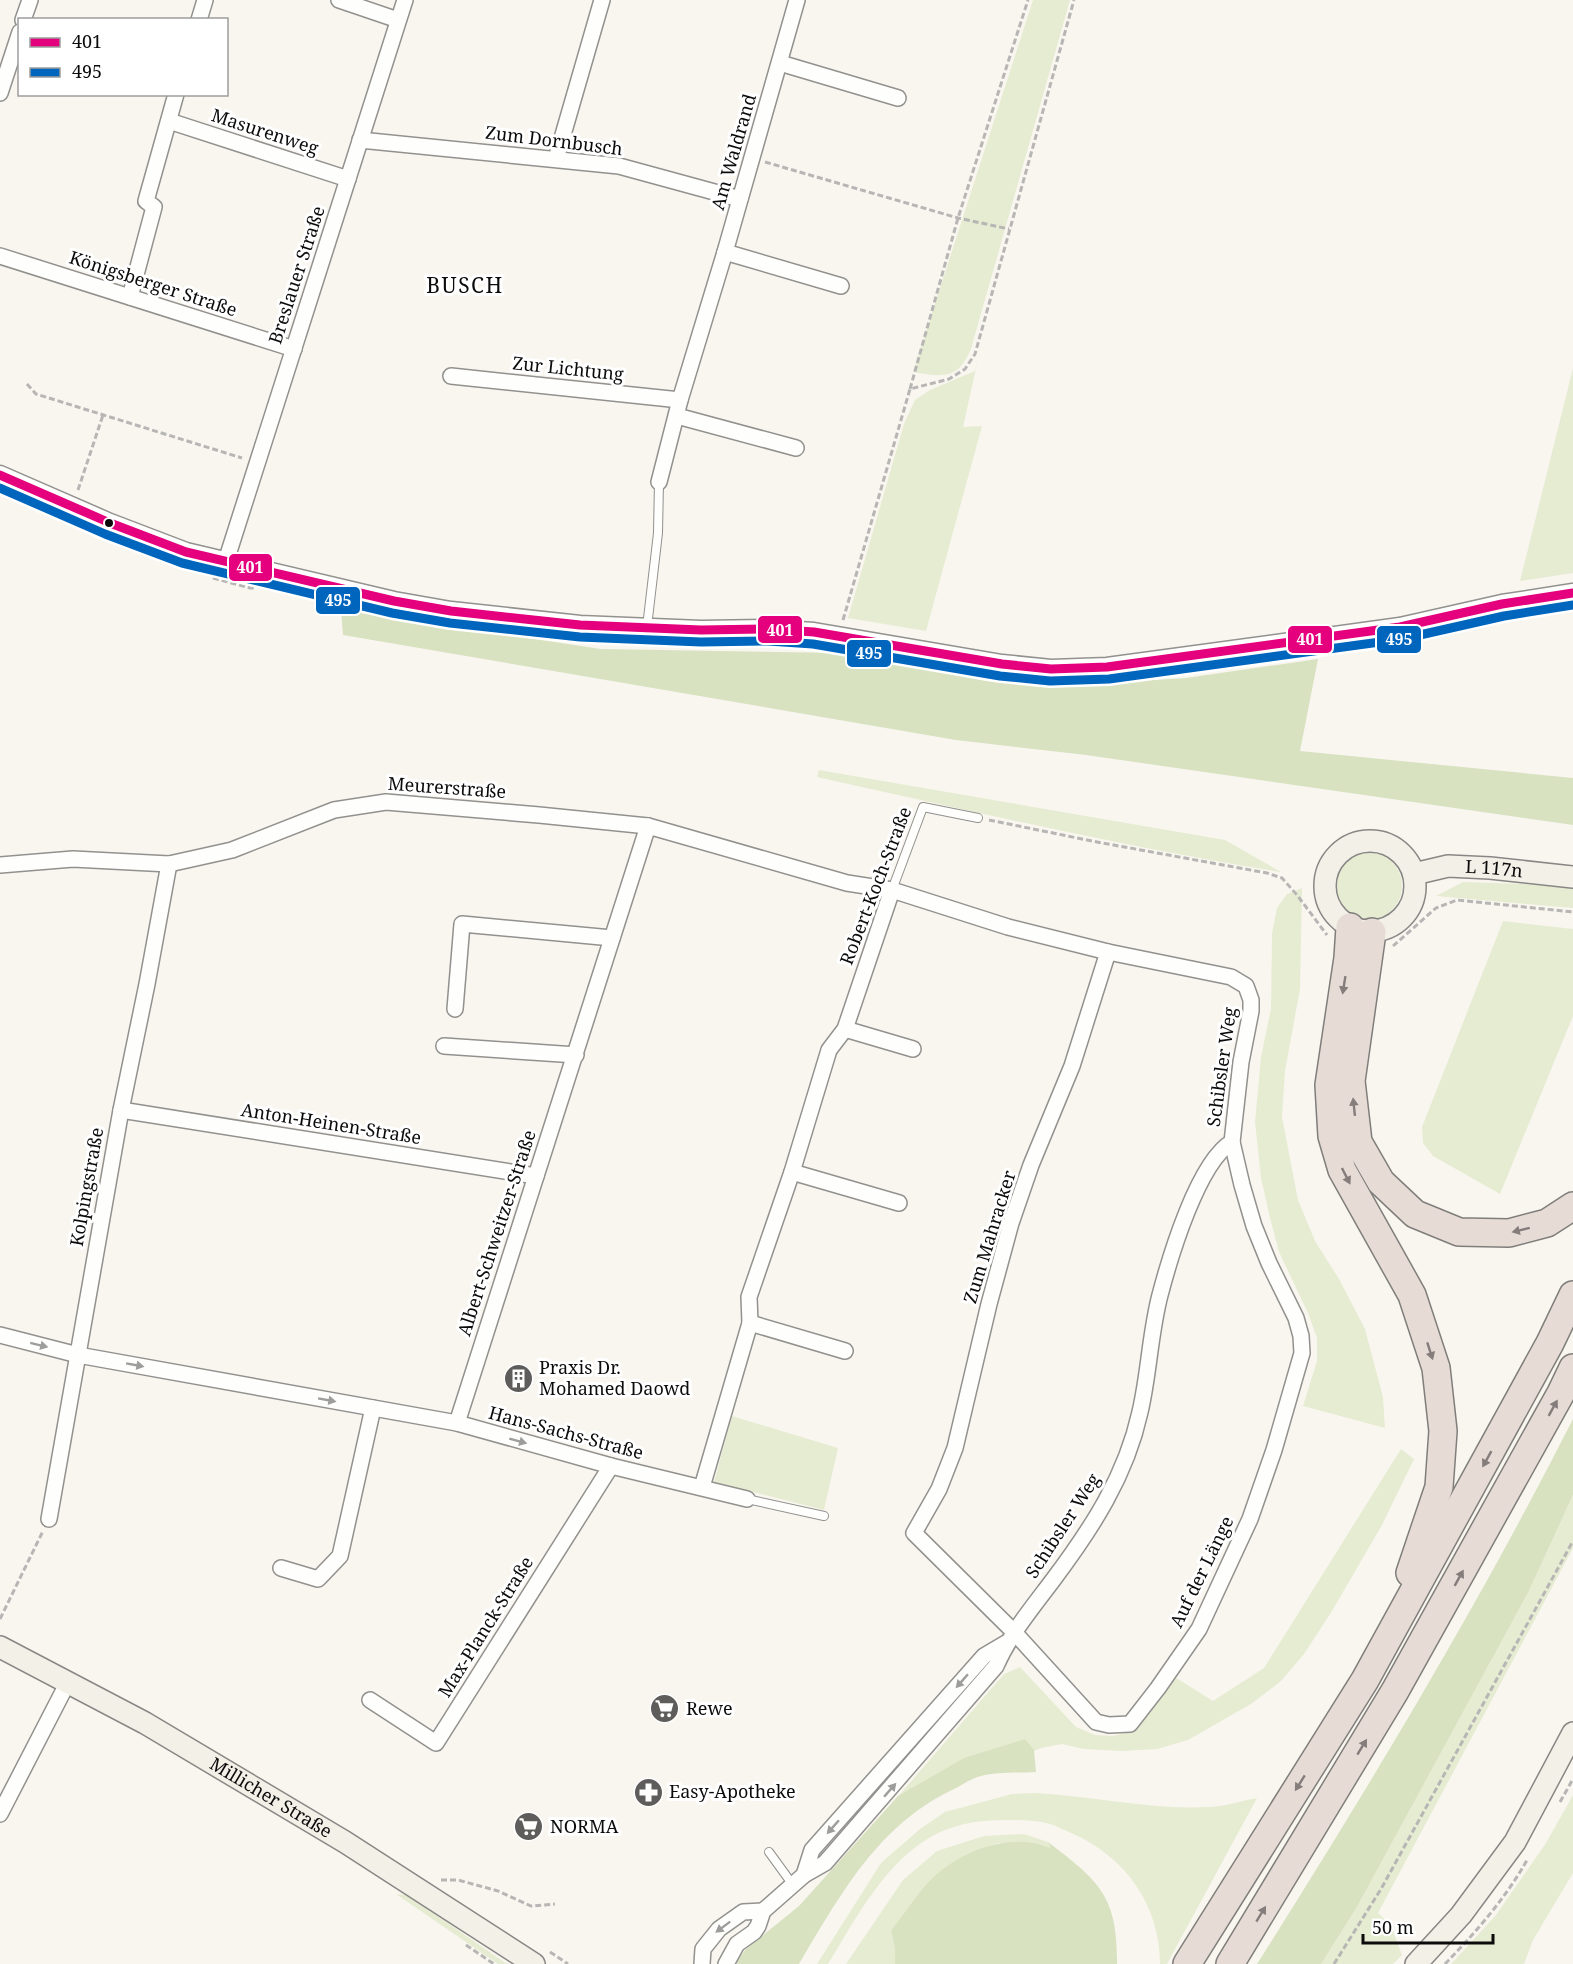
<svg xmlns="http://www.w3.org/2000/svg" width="1573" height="1964" font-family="'Noto Serif',serif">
	<rect width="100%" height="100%" fill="#f9f6f0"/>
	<g fill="#e6ecd2">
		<path d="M1033,0h37l-99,349c-13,31 -28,28 -58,23z"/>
		<polygon points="979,355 963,427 982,426 926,631 848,618 904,424 915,400 930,390 975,371"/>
		<polygon points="1573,368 1573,573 1520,581"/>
		<path d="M819,770l406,70 56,32c-156,-25 -310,-61 -464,-95z"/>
		<circle cx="1368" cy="886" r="34"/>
		<polygon points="1463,882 1553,885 1573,888 1573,908 1436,896"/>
		<polygon points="1302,888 1300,989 1285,1071 1282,1117 1298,1200 1315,1241 1339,1279 1365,1329 1383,1397 1385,1428 1303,1406 1317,1361 1317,1338 1308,1313 1279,1252 1270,1218 1261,1178 1255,1122 1261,1057 1271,1009 1272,933 1277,908 1287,894"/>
		<polygon points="1503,921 1573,929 1573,1016 1500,1194 1433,1156 1423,1143 1422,1127"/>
		<polygon points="732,1416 838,1448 824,1510 714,1482"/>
		<polygon points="1401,1449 1414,1459 1382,1525 1332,1611 1304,1654 1281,1681 1251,1704 1188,1740 1157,1749 1122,1751 1084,1749 1062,1744 1041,1748 882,1815 1004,1674 1020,1667 1076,1727 1095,1735 1113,1736 1132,1731 1173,1676 1213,1701 1264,1668"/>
		<polygon points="1573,1495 1573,1548 1378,1913 1391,1925 1402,1955 1393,1964 1321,1964 1357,1907 1529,1591"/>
		<path d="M1036,1793c57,3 114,17 171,14 16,0 33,-6 50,-9l-90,166h-7c0,-59 -35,-108 -89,-131 -7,-3 -14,-7 -21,-9 -14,-4 -31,-4 -45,-4 -25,0 -44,3 -67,13 -52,26 -81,84 -110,131h-11l64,-101 39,-34 25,-17 67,-18z"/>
		<polygon points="1573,1795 1573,1873 1533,1940 1524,1964 1451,1964 1496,1915 1546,1843"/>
		<polygon points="1024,1834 1048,1842 1052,1849 1032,1843 998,1843 966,1855 945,1868 891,1930 895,1949 895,1964 846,1964 903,1880 937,1851 984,1836"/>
		<polygon points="396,1894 407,1895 507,1964 498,1964"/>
	</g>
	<g fill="#d8e2c1">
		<polygon points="341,610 601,649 841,653 986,681 1055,686 1186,678 1318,659 1300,751 1573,778 1573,825 1086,755 956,740 343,635"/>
		<path d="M1573,1419v76l-44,96 -172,316 -36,57h-64c112,-177 221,-358 316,-545z"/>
		<path d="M1025,1739l9,11 2,22c-16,1 -40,0 -55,4 -9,2 -17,8 -25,12 -78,36 -115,106 -157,176h-62v-3l9,-12 53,-43 99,-110 66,-38z"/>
		<path d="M1048,1842c51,39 70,54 69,122h-222v-15l-4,-19c12,-14 22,-30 34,-44 25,-29 70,-50 109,-43 6,1 12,4 17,5z"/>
	</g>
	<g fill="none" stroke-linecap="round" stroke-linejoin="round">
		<defs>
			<g id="service">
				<polyline points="647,627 658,533 659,482"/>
				<polyline points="892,890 923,807 978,818"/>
				<polyline points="747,1499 824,1516"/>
				<polyline points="769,1852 793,1885"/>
			</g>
			<g id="minor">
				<polyline points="339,0 398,20"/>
				<polyline points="23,20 30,0"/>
				<polyline points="199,20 205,0"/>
				<polyline points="780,63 898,98"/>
				<polyline points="0,93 20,32"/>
				<polyline points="169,121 348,179"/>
				<polyline points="360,140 619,166 740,199"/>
				<polyline points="556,159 602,0"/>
				<polyline points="725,252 841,286"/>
				<polyline points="0,256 294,349"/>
				<polyline points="130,297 154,207 146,201 176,94"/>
				<polyline points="451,376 680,400"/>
				<polyline points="677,416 796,448"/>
				<polyline points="659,482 680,400 725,252 797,0"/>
				<polyline points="226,561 405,0"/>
				<path d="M0,865l73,-6 96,5 63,-14 102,-40 52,-8 153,13 109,11 199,57 45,7 116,37 100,25 123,25 15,9 5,14v11l-10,51 -9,80c-34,20 -62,115 -72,153 -10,38 -11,79 -20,117 -14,64 -48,116 -87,168 -21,28 -43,54 -57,86l-171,197 -21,12 -41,36 -5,15 -4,6 -17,12 -11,20"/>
				<polyline points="1108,952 1072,1066 1031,1165 1011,1223 989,1304 955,1448 939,1489 914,1533 1014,1632 1096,1722 1109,1725 1130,1724 1158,1688 1199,1629 1250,1519 1274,1450 1302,1353 1301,1336 1296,1318 1269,1263 1254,1226 1242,1185 1232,1142"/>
				<polyline points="455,1009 462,924 612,938"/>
				<polyline points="845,1029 913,1049"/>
				<polyline points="444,1046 576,1055"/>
				<polyline points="121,1110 536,1176"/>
				<polyline points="792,1172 899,1203"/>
				<polyline points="750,1323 845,1351"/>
				<polyline points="0,1335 78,1355 457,1423 611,1466 747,1499"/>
				<polyline points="457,1423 648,826"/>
				<polyline points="702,1487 750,1323 749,1297 792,1172 829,1050 845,1029 892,890"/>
				<polyline points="49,1519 121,1110 147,984 169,864"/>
				<polyline points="281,1568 318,1579 340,1556 373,1408"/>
				<polyline points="370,1700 436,1743 611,1466"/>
				<polyline points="0,1814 68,1682"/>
				<polyline points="804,1875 812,1850 984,1656 1006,1643"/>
				<polyline points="702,1964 703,1949 719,1929 743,1912 763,1911"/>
			</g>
			<polyline id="tertiary" points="0,475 110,523 186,552 394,601 451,611 580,625 701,630 768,629 814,632 1002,664 1051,669 1107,667 1400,627 1502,604 1573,593"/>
			<g id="secondary">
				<circle cx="1370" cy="886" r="45"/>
				<path id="s1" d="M1414,874l34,-8 42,2 83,9"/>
				<path id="s2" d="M0,1647l145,76 200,119 189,122"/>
				<polyline points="1416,1964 1461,1915 1515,1842 1573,1733"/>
			</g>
			<g id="motorway">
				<polyline points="1350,927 1348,958 1329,1085 1332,1136 1342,1170 1412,1295 1436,1368 1443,1431 1439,1487 1410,1573"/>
				<polyline points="1372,932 1351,1081 1358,1142 1381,1182 1415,1214 1459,1232 1509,1233 1547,1223 1573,1206"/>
				<polyline points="1187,1964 1365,1680 1550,1343 1573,1295"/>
				<polyline points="1230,1964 1395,1691 1561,1393 1573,1368"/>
			</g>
		</defs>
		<use href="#service" stroke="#92918e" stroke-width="10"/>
		<use href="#minor" stroke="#92918e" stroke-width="18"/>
		<use href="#tertiary" stroke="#92918e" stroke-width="21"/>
		<use href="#secondary" stroke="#898785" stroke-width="24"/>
		<use href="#motorway" stroke="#7f7e7b" stroke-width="30"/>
		<g stroke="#b7b6b5" stroke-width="3" stroke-dasharray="6 3" stroke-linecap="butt">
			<polyline points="765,162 958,218 1009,229"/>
			<polyline points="27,384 36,394 242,458"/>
			<polyline points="910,389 958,218 1028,0"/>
			<polyline points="78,490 103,415"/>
			<polyline points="213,578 250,588 256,588"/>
			<polyline points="843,620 910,389 949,379 965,369 975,354 1074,0"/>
			<polyline points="989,820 1097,842 1267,873 1282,878 1297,895 1327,935"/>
			<polyline points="1393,946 1436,908 1457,900 1573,912"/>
			<polyline points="0,1619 43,1531"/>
			<polyline points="1560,1802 1573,1779"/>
			<polyline points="441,1880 458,1880 498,1891 531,1906 555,1904"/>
			<polyline points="466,1945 494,1964"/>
			<polyline points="550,1952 568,1964"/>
			<polyline points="1334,1964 1381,1889 1573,1541"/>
			<path d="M1445,1964c30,-31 61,-66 82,-104"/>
		</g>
		<use href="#service" stroke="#fefefd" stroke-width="8"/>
		<use href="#minor" stroke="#fefefd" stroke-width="15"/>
		<use href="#tertiary" stroke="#fefefd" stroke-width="18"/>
		<use href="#secondary" stroke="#f3f0e8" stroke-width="21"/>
		<use href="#motorway" stroke="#e7dbd6" stroke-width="27"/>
		<defs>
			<polyline id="bus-1" points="0,475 110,523 186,552 394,601 451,611 580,625 701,630 768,629 814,632 1002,664 1051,669 1107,667 1400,627 1502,604 1573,593"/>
			<polyline id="bus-2" points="0,488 105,534 182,563 392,613 450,623 580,637 701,642 768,641 813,644 1000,676 1050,681 1109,679 1402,639 1504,616 1573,605"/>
		</defs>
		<use href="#bus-1" stroke="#fff" stroke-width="14"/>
		<use href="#bus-2" stroke="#fff" stroke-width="14"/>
		<use href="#bus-1" stroke="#e5007d" stroke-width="9"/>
		<use href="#bus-2" stroke="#0065bd" stroke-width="9"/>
	</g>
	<defs><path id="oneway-solid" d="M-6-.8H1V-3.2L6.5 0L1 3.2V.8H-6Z" transform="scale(1.5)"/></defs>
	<g fill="#847d7b">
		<use href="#oneway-solid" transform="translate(1344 985) rotate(99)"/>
		<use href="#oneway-solid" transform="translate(1354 1107) rotate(-96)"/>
		<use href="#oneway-solid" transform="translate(1346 1176) rotate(63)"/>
		<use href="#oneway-solid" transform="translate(1521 1230) rotate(166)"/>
		<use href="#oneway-solid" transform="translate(1430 1351) rotate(72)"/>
		<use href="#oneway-solid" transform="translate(1553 1408) rotate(-61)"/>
		<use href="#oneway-solid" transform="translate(1487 1459) rotate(119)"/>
		<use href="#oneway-solid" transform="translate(1459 1578) rotate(-61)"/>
		<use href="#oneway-solid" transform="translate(1362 1747) rotate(-59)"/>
		<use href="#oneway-solid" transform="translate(1300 1783) rotate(122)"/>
		<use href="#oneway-solid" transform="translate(1261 1914) rotate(-59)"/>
	</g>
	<g fill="#9d9d9c">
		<use href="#oneway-solid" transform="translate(39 1345) rotate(14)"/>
		<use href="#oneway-solid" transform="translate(135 1365) rotate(10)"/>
		<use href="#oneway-solid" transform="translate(327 1400) rotate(10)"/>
		<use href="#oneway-solid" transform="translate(518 1441) rotate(15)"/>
		<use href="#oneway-solid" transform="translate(962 1681) rotate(131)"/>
		<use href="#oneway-solid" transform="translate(890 1790) rotate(-49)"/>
		<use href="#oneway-solid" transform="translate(833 1827) rotate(131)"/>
		<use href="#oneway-solid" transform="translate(723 1927) rotate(143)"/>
	</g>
	<defs>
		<symbol id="building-disc" viewBox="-11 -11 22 22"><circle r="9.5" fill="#5e5d5b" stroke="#fff"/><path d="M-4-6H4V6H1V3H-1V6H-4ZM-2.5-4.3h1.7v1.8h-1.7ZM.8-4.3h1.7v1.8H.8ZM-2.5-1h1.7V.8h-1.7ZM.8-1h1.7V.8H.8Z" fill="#fff"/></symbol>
		<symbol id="supermarket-disc" viewBox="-11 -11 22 22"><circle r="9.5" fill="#5e5d5b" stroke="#fff"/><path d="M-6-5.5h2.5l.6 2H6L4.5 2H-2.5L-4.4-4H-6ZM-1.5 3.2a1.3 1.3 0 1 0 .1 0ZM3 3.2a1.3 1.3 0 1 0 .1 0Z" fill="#fff"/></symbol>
		<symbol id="pharmacy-disc" viewBox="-11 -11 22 22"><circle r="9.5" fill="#5e5d5b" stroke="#fff"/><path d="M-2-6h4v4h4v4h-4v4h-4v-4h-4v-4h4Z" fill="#fff"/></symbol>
	</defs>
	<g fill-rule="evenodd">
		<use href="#building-disc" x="502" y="1362" width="33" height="33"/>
		<use href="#supermarket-disc" x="648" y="1692" width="33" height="33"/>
		<use href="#pharmacy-disc" x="632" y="1776" width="33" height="33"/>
		<use href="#supermarket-disc" x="512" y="1810" width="33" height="33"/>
	</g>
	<circle fill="#0b0b0b" stroke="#fff" stroke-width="2" cx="109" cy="523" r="5"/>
	<g text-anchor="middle" stroke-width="6" stroke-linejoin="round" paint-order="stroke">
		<g font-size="18" fill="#0b0b0b" stroke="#fff">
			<text transform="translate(265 132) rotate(18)" y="6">Masurenweg</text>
			<text transform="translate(554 141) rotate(7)" y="6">Zum Dornbusch</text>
			<text transform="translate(734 152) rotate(-74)" y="6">Am Waldrand</text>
			<text transform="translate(297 275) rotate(-72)" y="6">Breslauer Straße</text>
			<text transform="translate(153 284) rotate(18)" y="6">Königsberger Straße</text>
			<text transform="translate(568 369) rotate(6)" y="6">Zur Lichtung</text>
			<text transform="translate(447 788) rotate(4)" y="6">Meurerstraße</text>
			<text dy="6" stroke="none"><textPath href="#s1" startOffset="81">L 117n</textPath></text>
			<text transform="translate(876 886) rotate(-69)" y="6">Robert-Koch-Straße</text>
			<text transform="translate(1222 1067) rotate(-82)" y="6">Schibsler Weg</text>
			<text transform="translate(331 1124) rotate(9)" y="6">Anton-Heinen-Straße</text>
			<text transform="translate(87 1187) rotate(-80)" y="6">Kolpingstraße</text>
			<text transform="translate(497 1233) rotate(-72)" y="6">Albert-Schweitzer-Straße</text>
			<text transform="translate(990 1237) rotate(-73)" y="6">Zum Mahracker</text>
			<text transform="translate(566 1433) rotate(15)" y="6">Hans-Sachs-Straße</text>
			<text transform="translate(1063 1526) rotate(-57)" y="6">Schibsler Weg</text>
			<text transform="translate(1202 1572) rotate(-64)" y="6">Auf der Länge</text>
			<text transform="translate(486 1627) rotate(-58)" y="6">Max-Planck-Straße</text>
			<text dy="6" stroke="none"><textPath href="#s2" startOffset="310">Millicher Straße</textPath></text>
		</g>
		<g font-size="18" fill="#0b0b0b" stroke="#fff" text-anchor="start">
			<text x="539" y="1374">Praxis Dr.<tspan x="539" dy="21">Mohamed Daowd</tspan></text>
			<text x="686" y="1715">Rewe</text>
			<text x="669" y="1798">Easy-Apotheke</text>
			<text x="550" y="1833">NORMA</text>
		</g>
		<g font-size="21" letter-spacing="1.5" fill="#0b0b0b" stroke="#fff">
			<text x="465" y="293">BUSCH</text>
		</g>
	</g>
	<g stroke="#fff" stroke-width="2">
		<rect x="228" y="553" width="45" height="29" rx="6" fill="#e5007d"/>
		<rect x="315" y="586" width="46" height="29" rx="6" fill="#0065bd"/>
		<rect x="757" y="615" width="46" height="29" rx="6" fill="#e5007d"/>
		<rect x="1287" y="625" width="46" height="29" rx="6" fill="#e5007d"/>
		<rect x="1376" y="625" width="46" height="29" rx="6" fill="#0065bd"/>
		<rect x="846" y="639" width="46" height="29" rx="6" fill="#0065bd"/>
	</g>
	<g font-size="16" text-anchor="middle" font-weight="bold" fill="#fff">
		<text x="250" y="573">401</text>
		<text x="338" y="606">495</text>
		<text x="780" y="636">401</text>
		<text x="1310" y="645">401</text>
		<text x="1399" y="645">495</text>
		<text x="869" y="659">495</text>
	</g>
	<rect x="18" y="18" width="210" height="78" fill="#ffffff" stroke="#9d9d9d" stroke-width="1.5"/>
	<rect x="30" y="38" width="30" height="9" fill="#e5007d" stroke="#9d9d9d" stroke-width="1.5"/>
	<text x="72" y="48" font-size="18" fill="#0b0b0b">401</text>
	<rect x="30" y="68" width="30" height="9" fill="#0065bd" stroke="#9d9d9d" stroke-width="1.5"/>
	<text x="72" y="78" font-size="18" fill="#0b0b0b">495</text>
	<path d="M1363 1934v9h130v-9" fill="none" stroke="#0b0b0b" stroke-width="3"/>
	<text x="1372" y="1934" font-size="18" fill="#0b0b0b" stroke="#ffffff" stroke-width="4.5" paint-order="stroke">50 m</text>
</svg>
